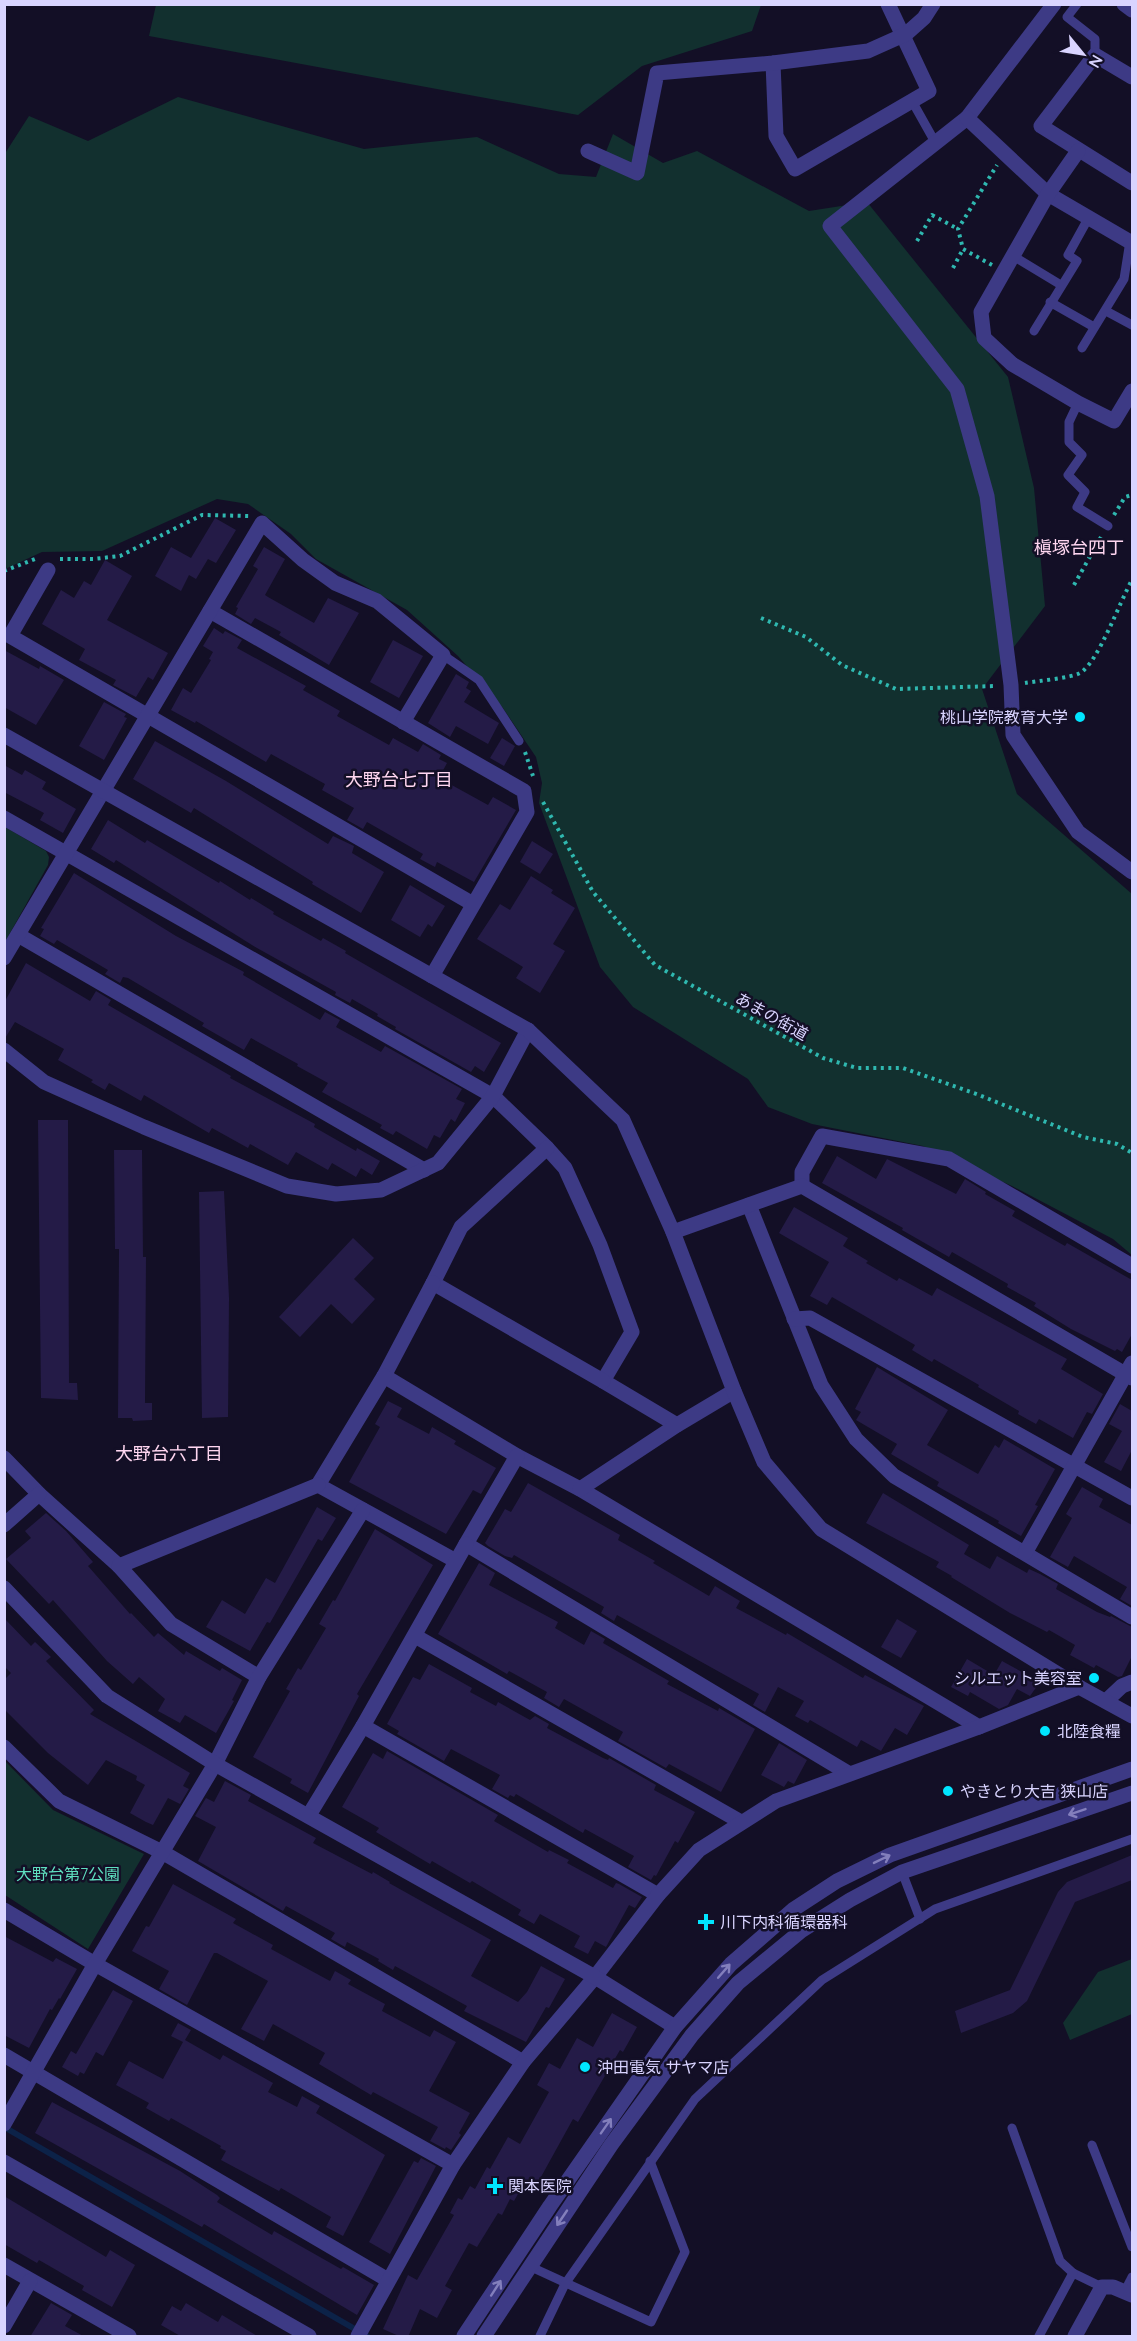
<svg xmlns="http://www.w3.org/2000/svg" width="1137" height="2341" font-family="Quicksand,'Noto Sans JP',sans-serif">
	<rect width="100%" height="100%" fill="#130f26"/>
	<g fill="#12302f">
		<polygon points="156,5 156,4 761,5 752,31 642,66 578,115 149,36"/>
		<polygon points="178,97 364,149 477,137 559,174 596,177 613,134 663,163 697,151 809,211 867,202 1008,377 1034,488 1045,606 982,689 1017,794 1132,894 1132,1255 1113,1239 1012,1186 923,1146 812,1124 768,1107 748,1079 633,1007 600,967 539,803 542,783 536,757 503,708 458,656 407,610 316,559 291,534 248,504 217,499 102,551 42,552 5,569 4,155 29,116 88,141"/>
		<polygon points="5,827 46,851 49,857 48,865 5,942"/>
		<polygon points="4,1760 53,1810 144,1854 88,1949 5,1895"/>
		<polygon points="1132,1959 1132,2014 1070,2040 1063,2023 1098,1972"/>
	</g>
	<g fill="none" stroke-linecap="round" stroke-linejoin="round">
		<polyline stroke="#0c2248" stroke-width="6" points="4,2127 367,2336"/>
	</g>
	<g fill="#241b47">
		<polygon points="215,518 236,530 216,563 208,559 196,579 189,575 181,591 155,576 171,547 191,558"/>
		<polygon points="264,547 285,559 265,595 268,597 314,623 328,598 359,613 329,665 279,635 281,632 255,618 251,624 235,614 238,608 236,607 258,569 253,566"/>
		<polygon points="105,560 132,576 107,620 168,653 153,680 148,677 136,697 113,685 116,680 79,660 85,649 42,624 61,590 74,598 84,581 91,585"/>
		<polygon points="214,628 223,634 225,631 242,640 237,648 306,686 303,690 340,711 337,716 389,745 393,738 418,752 423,744 441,755 439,759 447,763 439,778 488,805 493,797 516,810 474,882 437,862 435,867 420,859 423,854 367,822 363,829 347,820 354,808 322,790 325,784 271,754 266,762 196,721 195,723 171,710 183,688 191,693 211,660 209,659 213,652 203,646"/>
		<polygon points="393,640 423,656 399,698 370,682"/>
		<polygon points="4,650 39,669 40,666 64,680 36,725 4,707"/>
		<polygon points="456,674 469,682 466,688 471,691 464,702 499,723 488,744 456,726 450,737 428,723"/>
		<polygon points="104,702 126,714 124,717 127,718 104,760 79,746"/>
		<polygon points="502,738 515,746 504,766 490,758"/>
		<polygon points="155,741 226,781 328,844 333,836 354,846 352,853 384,872 361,913 312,884 313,882 194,808 191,813 133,779"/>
		<polygon points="4,765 22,775 25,770 46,782 42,789 76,809 63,833 40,820 44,813 4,792"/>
		<polygon points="108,820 145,843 147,840 219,883 220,881 250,900 251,898 274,912 273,914 321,941 323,938 346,951 345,953 501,1043 484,1072 475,1066 471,1072 395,1029 396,1027 377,1016 378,1014 352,999 350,1003 335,995 336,992 257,948 116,860 114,863 91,849"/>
		<polygon points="532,841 553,854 540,874 520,862"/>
		<polygon points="74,873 176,936 244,972 243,975 320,1020 325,1012 340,1020 336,1027 381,1052 385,1046 462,1089 456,1099 465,1103 455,1122 451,1119 440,1138 434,1135 427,1149 396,1131 393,1135 380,1128 382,1125 322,1092 328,1083 297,1066 298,1064 251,1038 244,1050 202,1026 204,1023 128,978 123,977 120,983 105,974 108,970 57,940 54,944 40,936 44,929 41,928"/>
		<polygon points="531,876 553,890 551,893 575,908 553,944 565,951 540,993 516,978 523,967 477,939 500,904 510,910"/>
		<polygon points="410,885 445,906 432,927 428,924 420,937 391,920"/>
		<polygon points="26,963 90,1001 96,991 111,1000 108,1005 231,1076 230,1078 315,1124 314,1127 356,1151 357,1148 380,1161 372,1175 361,1168 356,1177 332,1163 328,1170 296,1152 288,1165 250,1144 248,1148 212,1128 209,1133 144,1095 141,1101 109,1083 105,1090 91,1082 93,1080 58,1060 64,1049 15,1022 4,1040 4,1003"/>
		<polygon points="38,1120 68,1120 69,1383 77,1383 78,1400 41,1398"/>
		<polygon points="114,1150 142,1150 143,1257 146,1257 145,1403 152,1403 152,1420 133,1421 132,1418 118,1418 119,1249 115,1249"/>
		<polygon points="837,1156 876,1179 887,1159 956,1194 965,1179 986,1192 985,1194 1015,1211 1012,1216 1065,1246 1067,1243 1132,1280 1132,1334 1122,1352 1117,1349 1115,1351 1071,1329 1034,1306 1036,1303 1007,1287 1008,1284 952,1252 949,1257 902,1230 903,1228 822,1183"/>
		<polygon points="224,1191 229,1298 228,1417 202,1418 199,1192"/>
		<polygon points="794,1207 848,1238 843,1246 868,1261 866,1263 897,1281 899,1278 932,1296 937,1288 1067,1359 1061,1369 1103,1394 1092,1414 1087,1412 1073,1438 1039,1419 1036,1424 1018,1414 1019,1411 978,1387 979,1385 934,1359 932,1362 912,1350 915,1345 832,1297 827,1305 810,1296 829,1262 779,1233"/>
		<polygon points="353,1238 374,1258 354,1279 375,1299 352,1324 331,1304 300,1337 279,1317"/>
		<polygon points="877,1367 948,1410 927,1445 978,1474 995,1445 999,1448 1004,1439 1055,1469 1035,1505 1038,1506 1021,1536 998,1523 999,1521 937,1486 939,1482 891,1454 897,1444 856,1420 861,1412 855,1409"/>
		<polygon points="388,1401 402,1408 397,1417 429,1434 432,1427 456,1441 454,1444 496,1468 481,1494 473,1490 446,1534 349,1482 380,1427 375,1424"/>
		<polygon points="1120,1404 1132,1411 1132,1450 1121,1471 1104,1462 1122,1431 1109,1424"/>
		<polygon points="528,1483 620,1535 618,1540 655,1561 653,1563 709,1596 715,1586 740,1601 736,1608 786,1635 787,1633 863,1678 865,1675 924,1706 907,1735 895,1728 881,1751 861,1740 857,1747 810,1720 808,1723 795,1716 804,1701 778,1687 765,1712 753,1705 759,1694 617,1615 614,1621 601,1613 604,1607 514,1555 512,1558 505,1556 488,1546 485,1543 505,1509 511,1512"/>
		<polygon points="1082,1487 1103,1499 1099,1507 1132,1525 1132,1606 1120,1599 1127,1587 1074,1556 1068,1567 1050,1557 1072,1518 1066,1514"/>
		<polygon points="883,1493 969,1545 964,1554 990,1569 997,1556 1027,1573 1029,1569 1040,1574 1058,1584 1056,1589 1097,1612 1110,1617 1111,1616 1132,1627 1132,1656 1122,1676 1118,1677 1096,1665 1094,1668 1070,1655 1075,1645 1049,1630 1047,1632 1010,1613 951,1577 952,1576 936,1567 939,1562 866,1523"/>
		<polygon points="317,1507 336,1518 322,1541 318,1539 270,1623 267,1622 250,1651 206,1627 222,1600 245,1614 266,1578 275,1583"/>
		<polygon points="46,1513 66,1531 93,1562 88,1566 130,1614 131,1613 154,1637 158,1633 184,1655 186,1651 220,1671 222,1668 242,1680 232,1700 234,1701 216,1733 185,1715 180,1723 158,1711 165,1699 139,1677 133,1684 107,1661 53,1600 49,1604 6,1559 31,1538 25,1531"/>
		<polygon points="375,1529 433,1565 357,1694 359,1696 308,1793 290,1783 292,1779 253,1757 290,1691 286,1689 298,1668 301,1670 326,1628 319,1624 333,1600 335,1601"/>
		<polygon points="479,1563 495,1573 489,1585 558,1622 555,1628 584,1645 591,1631 605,1639 603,1643 669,1681 667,1684 718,1711 719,1708 755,1729 721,1792 669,1764 666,1768 618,1741 623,1732 564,1699 559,1707 544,1698 547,1692 509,1671 507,1674 438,1634"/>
		<polygon points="4,1618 31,1646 35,1642 51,1657 46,1661 94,1710 90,1714 190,1773 183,1786 189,1789 180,1804 168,1798 153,1825 146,1822 130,1813 145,1785 136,1780 137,1776 106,1760 88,1785 48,1753 4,1709 4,1680 11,1673 4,1666"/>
		<polygon points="897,1619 917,1631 901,1658 881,1647"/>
		<polygon points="967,1659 994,1675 1002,1661 1040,1682 1030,1696 1017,1689 1008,1705 999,1709 970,1692 968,1696 951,1687"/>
		<polygon points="429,1664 472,1688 470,1692 496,1706 498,1702 530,1720 535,1716 549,1724 547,1728 603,1758 608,1760 609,1758 656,1785 654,1790 695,1812 678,1843 675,1841 656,1876 654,1875 651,1880 628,1867 634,1856 585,1829 583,1833 516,1794 514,1797 510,1795 508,1798 492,1789 500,1775 451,1749 444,1761 397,1734 399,1731 387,1724 413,1677 420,1680"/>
		<polygon points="779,1743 807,1760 794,1784 788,1781 784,1787 761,1775"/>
		<polygon points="387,1751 498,1815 494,1821 548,1852 549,1850 569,1860 567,1863 613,1888 616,1883 619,1884 642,1897 635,1908 629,1905 606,1947 595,1941 588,1954 574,1947 580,1936 540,1914 534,1924 518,1915 521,1910 472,1881 470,1883 432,1861 430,1864 376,1832 379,1828 342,1807 373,1753 383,1759"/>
		<polygon points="225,1781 251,1795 248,1801 316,1838 313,1843 372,1874 373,1872 390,1882 389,1883 491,1940 471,1976 518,2002 527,1992 541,1966 565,1979 549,2008 546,2007 526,2042 464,2011 467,2006 395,1966 393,1970 378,1961 379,1959 347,1942 345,1947 331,1939 335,1933 286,1906 283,1911 198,1861 216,1827 195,1816 206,1798 214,1802"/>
		<polygon points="1132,1855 1132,1880 1075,1902 1027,2001 1013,2013 961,2033 955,2011 1010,1990 1058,1892 1067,1882"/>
		<polygon points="173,1884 236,1919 233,1923 273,1945 271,1949 330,1981 335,1971 351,1980 348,1984 385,2004 382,2011 430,2037 434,2030 456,2042 429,2091 470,2113 459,2133 461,2135 451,2150 446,2147 445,2149 430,2141 438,2127 373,2092 371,2095 319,2064 325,2053 273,2024 264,2041 241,2029 268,1981 217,1953 214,1953 187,2005 159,1989 169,1971 132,1951 146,1926 149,1927"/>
		<polygon points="4,1936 53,1962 56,1958 77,1969 60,1999 59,1998 52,2010 50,2009 29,2048 4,2035"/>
		<polygon points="113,1990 133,2001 103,2056 96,2052 84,2074 80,2072 78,2076 62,2067 71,2051 76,2054"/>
		<polygon points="612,2013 637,2027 623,2052 620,2050 578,2122 573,2119 536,2186 526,2180 514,2201 510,2199 502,2215 498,2213 477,2247 469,2243 445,2286 452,2290 437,2318 420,2309 408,2337 401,2337 383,2329 408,2275 417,2280 454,2215 450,2213 458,2198 462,2200 470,2186 475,2189 487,2167 490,2169 508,2137 520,2144 549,2092 537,2085 549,2063 560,2069 577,2038 593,2047"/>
		<polygon points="178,2023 191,2030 185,2040 220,2060 223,2055 273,2083 268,2092 297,2107 302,2096 320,2106 316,2113 385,2155 343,2236 326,2227 331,2217 281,2188 279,2191 221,2160 226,2151 220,2148 221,2146 171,2118 169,2121 146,2108 149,2103 116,2085 129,2061 163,2079 183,2042 171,2036"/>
		<polygon points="52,2102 180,2171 217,2195 220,2198 217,2202 272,2235 274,2231 341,2269 343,2267 374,2285 357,2315 204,2224 202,2227 35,2133"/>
		<polygon points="421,2158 436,2166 390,2254 369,2242 414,2161 418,2163"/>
		<polygon points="4,2196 106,2257 110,2250 135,2265 112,2307 82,2290 84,2286 39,2260 37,2263 4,2244"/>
		<polygon points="51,2303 72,2315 65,2326 85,2337 30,2337"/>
		<polygon points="186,2303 218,2322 222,2315 259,2337 182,2337 161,2325 172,2306 181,2311"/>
	</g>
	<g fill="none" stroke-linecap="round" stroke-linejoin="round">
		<g stroke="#2fb8b0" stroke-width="4" stroke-dasharray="3 4.5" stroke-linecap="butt">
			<polyline points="917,241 932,215 958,229"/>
			<polyline points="992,265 963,249 958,229 997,165"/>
			<polyline points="953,268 963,249"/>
			<polyline points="1114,515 1125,497 1132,495"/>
			<polyline points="60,559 93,559 120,556 202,515 249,516"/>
			<polyline points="4,571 35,559"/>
			<polyline points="1074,585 1101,537"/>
			<polyline points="761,618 806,637 842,665 896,689 996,686"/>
			<path d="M1025,683c12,-2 46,-5 55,-10 18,-10 40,-72 52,-93"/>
			<polyline points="525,752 533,776"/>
			<polyline points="543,802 593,892 655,965 823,1058 857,1068 903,1068 979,1095 1083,1137 1117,1144 1132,1153"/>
		</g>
		<g stroke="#3d3a85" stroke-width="9">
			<polyline points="1077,4 1067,17 1095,39 1095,55"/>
			<polyline points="912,101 935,142"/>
			<polyline points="1013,256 1061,285"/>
			<polyline points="1050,302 1094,327"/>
			<polyline points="1106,311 1132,325"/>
			<polyline points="1034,331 1077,261 1068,255 1089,217"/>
			<polyline points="1082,348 1124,279 1130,241"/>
			<polyline points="1078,403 1069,422 1069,442 1082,455 1068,475 1085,492 1077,507 1108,526"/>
			<polyline points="443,655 479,680 519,741"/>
			<polyline points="902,1872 920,1919"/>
			<polyline points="1012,2128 1060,2261 1073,2273 1102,2287"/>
			<polyline points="1092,2145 1132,2247"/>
			<polyline points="529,2266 651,2322 685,2252 650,2161"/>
			<polyline points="1125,2291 1132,2277"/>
			<polyline points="540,2336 565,2284 695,2099 822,1980 935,1909 1132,1839"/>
			<polyline points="1039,2336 1073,2273"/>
		</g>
		<g stroke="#3d3a85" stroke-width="15">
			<polyline points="1054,4 967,118 830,226 957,389 987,496 1011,685 1013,735 1078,832 1132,872"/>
			<polyline points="773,63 776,136 795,169 929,91 888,4"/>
			<polyline points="1132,77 1095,55 1041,126 1132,183"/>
			<polyline points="967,118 1048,194 1132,243"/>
			<polyline points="588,151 637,173 657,73 773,63 868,51 906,34 924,18 933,4"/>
			<polyline points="1078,151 1048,194 981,312 984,338 1012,364 1078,403 1114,421 1132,391"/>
			<polyline points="48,570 10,636 473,904"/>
			<polyline points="210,611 524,791 527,812 432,976"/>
			<polyline points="4,818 493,1096 547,1148 565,1168 600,1245 632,1332 603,1381 677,1425"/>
			<polyline points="18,935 424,1170"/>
			<polyline points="4,958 262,523 303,560 335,583 377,601 443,655 403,722"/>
			<polyline points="4,1050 44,1082 144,1127 287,1186 336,1194 381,1190 438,1163 493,1096 528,1030"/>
			<polyline points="547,1148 461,1227 433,1283 603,1381"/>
			<polyline points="802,1186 802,1172 822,1136 949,1159 1132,1266"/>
			<polyline points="749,1205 821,1385 856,1439 894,1476 1132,1617"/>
			<polyline points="673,1232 802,1186 1132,1378"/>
			<polyline points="433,1283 384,1376 517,1456 580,1489 979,1727"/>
			<polyline points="794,1319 810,1318 1132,1498"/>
			<polyline points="384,1376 318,1485 456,1561"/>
			<polyline points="517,1456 466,1544 848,1773"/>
			<polyline points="4,1458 39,1494 119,1566"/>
			<polyline points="580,1489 677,1425 734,1391"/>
			<polyline points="4,1525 39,1494"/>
			<polyline points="1025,1553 1132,1363"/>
			<polyline points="415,1636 741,1822"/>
			<polyline points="259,1677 171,1624 119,1566 318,1485"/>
			<polyline points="1106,1701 1122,1686 1132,1682"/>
			<polyline points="363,1726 658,1895"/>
			<polyline points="4,1747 59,1801 162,1852 523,2062"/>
			<polyline points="309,1815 363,1726 466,1544"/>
			<polyline points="4,1910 95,1964 453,2165"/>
			<polyline points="4,2055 388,2280"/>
			<polyline points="4,2124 95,1964 215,1764 259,1677 363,1510"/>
			<polyline points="4,2265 129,2336"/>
			<polyline points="4,2326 30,2281"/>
			<polyline points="358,2336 453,2165 523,2062 595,1977 658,1895 699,1850 776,1801 979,1727 1079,1687"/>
			<polyline points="1075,2336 1102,2287 1113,2287 1132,2295"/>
		</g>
		<g stroke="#3d3a85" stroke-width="15">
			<polyline points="1124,4 1132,10"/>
			<polyline points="4,735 528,1030 623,1120 673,1232 734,1391 764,1462 821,1529 1079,1687 1132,1716"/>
			<polyline points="4,1588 107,1696 215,1764 595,1977 675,2027"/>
			<polyline points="4,2162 309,2336"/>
			<polyline points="464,2336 550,2206 675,2027 731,1964 794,1909 837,1881 890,1855 1132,1769"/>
			<polyline points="484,2336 611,2145 692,2035 738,1983 801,1931 850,1900 902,1872 1132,1793"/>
		</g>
	</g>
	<defs><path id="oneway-shaft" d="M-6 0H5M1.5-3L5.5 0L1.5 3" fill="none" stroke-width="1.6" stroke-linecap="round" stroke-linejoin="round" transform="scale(1.5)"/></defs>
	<g stroke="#837fbc">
		<use href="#oneway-shaft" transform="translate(1077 1812) rotate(161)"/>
		<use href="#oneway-shaft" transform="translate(882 1859) rotate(-26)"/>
		<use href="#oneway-shaft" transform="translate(724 1971) rotate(-49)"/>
		<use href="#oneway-shaft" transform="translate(606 2126) rotate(-55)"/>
		<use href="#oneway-shaft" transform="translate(562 2218) rotate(124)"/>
		<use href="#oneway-shaft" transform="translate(496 2288) rotate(-57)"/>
	</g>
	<g fill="#00e5ff" stroke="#130f26" stroke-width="2">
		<circle cx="1080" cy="717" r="6"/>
		<circle cx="1094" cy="1678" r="6"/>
		<circle cx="1045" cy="1731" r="6"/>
		<circle cx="948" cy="1791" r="6"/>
		<path d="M703 1913h6v6h6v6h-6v6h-6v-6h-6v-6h6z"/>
		<circle cx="585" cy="2067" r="6"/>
		<path d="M492 2177h6v6h6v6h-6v6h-6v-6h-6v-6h6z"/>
	</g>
	<g text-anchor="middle" stroke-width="5" stroke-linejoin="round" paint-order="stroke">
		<g font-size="16" fill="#d9d4ff" stroke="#130f26" text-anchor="start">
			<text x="1068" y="723" text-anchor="end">桃山学院教育大学</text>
			<text x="1082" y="1684" text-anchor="end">シルエット美容室</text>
			<text x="1057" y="1737">北陸食糧</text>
			<text x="960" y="1797">やきとり大吉 狭山店</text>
			<text x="720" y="1928">川下内科循環器科</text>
			<text x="597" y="2073">沖田電気 サヤマ店</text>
			<text x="508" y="2192">関本医院</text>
		</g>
		<g font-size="16" fill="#d9d4ff" stroke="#130f26">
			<text transform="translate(772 1016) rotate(29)" y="6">あまの街道</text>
		</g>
		<g font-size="16" fill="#5fe0c0" stroke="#130f26">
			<text x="68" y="1880">大野台第7公園</text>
		</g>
		<g font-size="18" fill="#ffd6f0" stroke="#130f26">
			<text x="1079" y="554">槇塚台四丁</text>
			<text x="399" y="786">大野台七丁目</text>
			<text x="169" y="1460">大野台六丁目</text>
		</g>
	</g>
	<rect width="1137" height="2341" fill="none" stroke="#d9d4ff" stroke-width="12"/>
	<g transform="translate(1083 54) rotate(120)" stroke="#130f26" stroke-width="4.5" paint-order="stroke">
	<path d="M0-4.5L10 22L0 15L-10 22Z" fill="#d9d4ff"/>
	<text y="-9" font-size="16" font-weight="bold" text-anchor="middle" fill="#d9d4ff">N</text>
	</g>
</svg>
